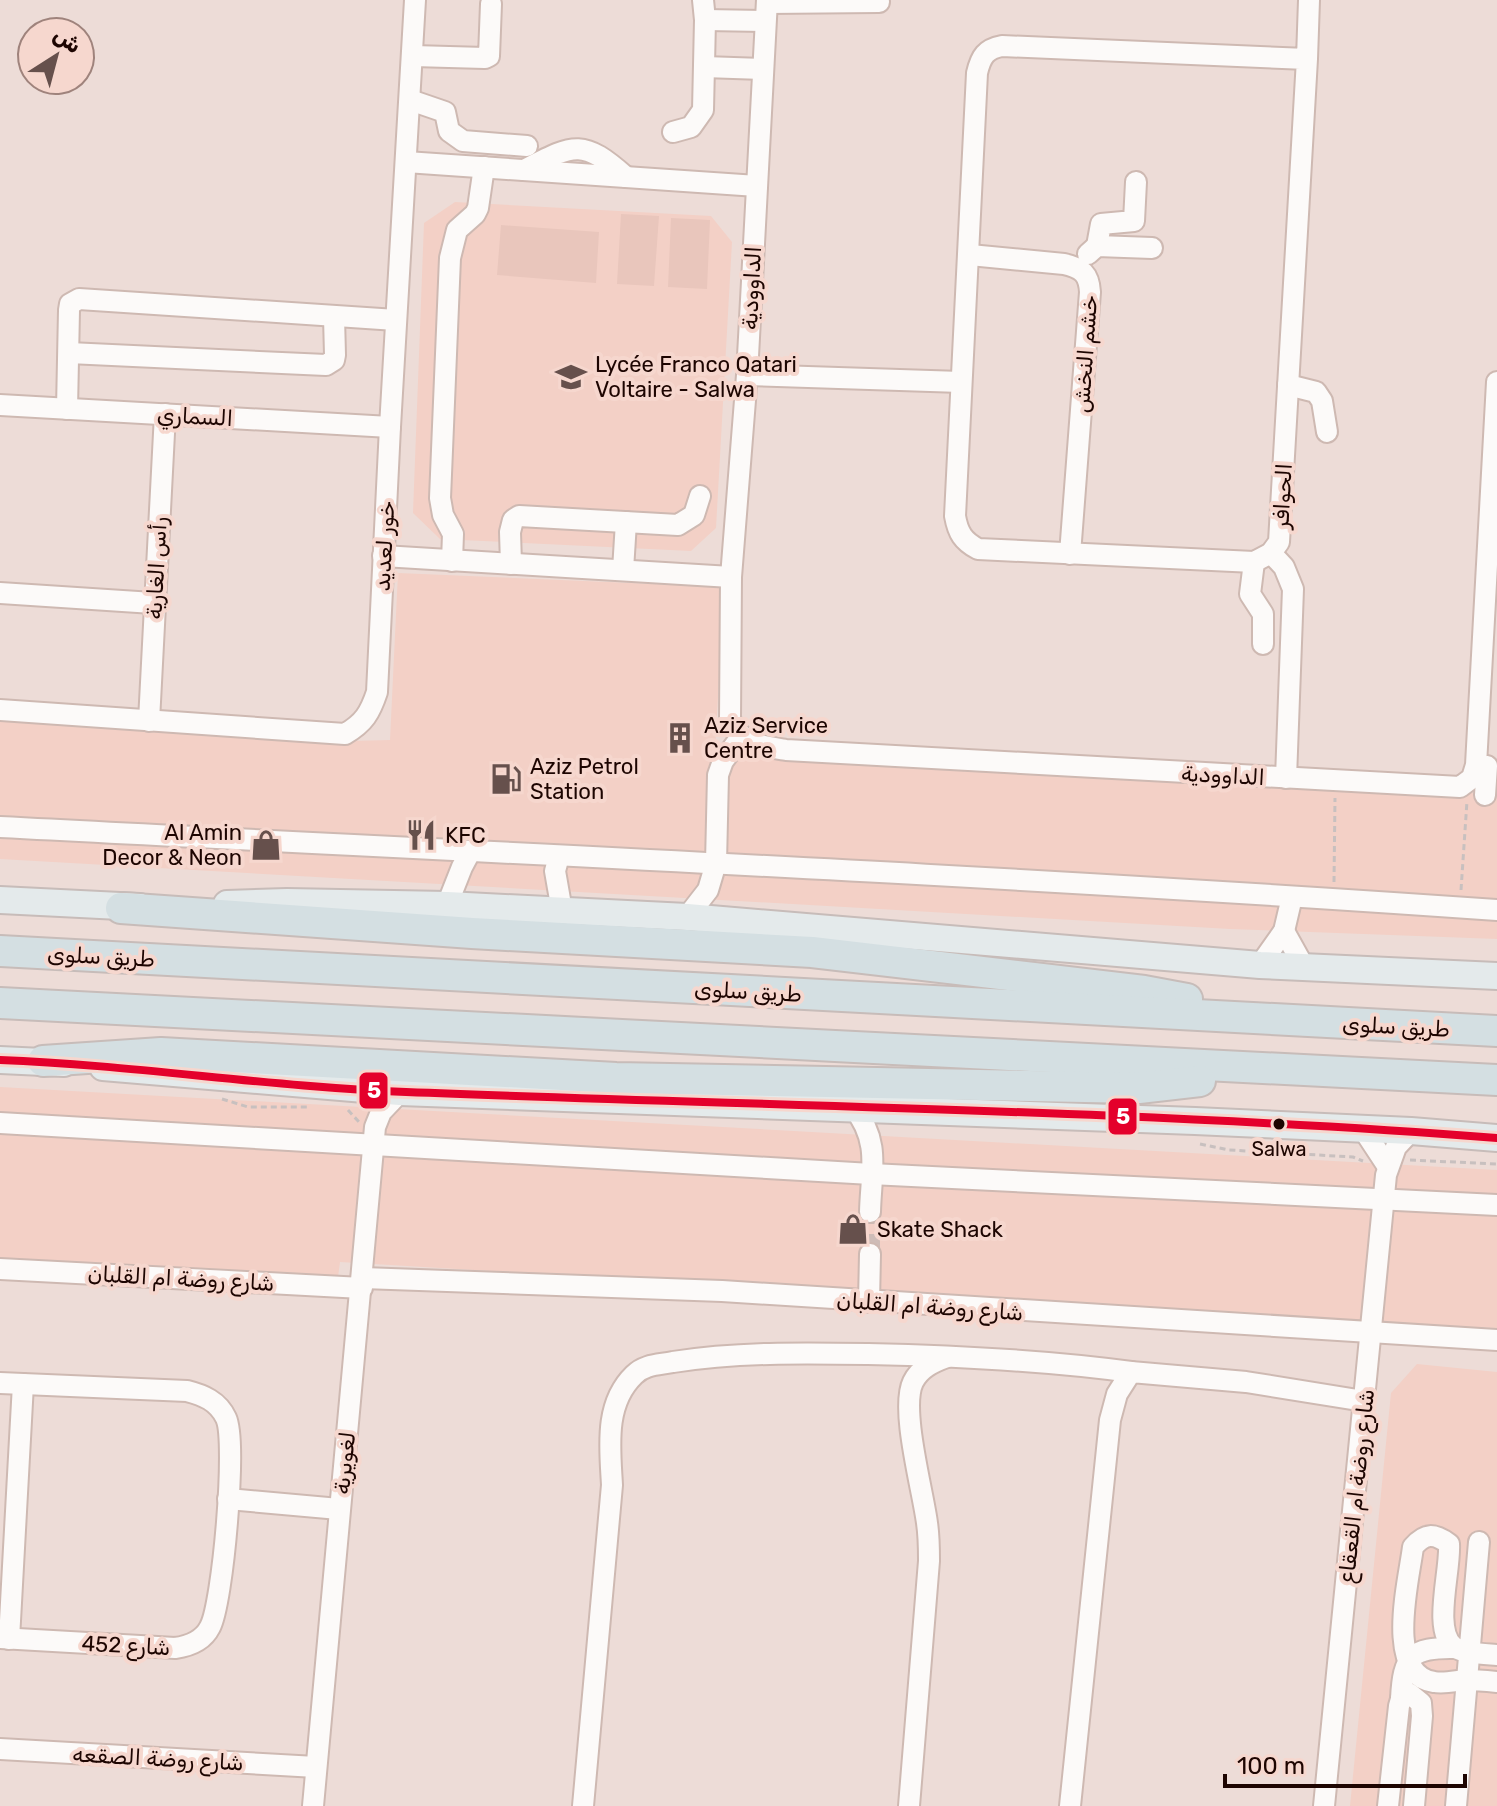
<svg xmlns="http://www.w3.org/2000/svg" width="1497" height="1806" font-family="Rubik,'Noto Naskh Arabic',sans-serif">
	<rect width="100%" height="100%" fill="#eddcd7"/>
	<g fill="#f3d0c6">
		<polygon points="455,202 711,216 732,242 716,528 691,551 440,539 413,513 424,223"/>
		<polygon points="398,573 724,587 715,752 1497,794 1497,939 1230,929 0,859 0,719 350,741 390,740"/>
		<polygon points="0,1087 1497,1170 1497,1328 1396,1325 340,1262 338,1277 0,1260"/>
		<polygon points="1417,1364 1497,1372 1497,1806 1350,1806 1391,1393"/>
	</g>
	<g fill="#e9c6bc">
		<polygon points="621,214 659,216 654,286 617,284"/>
		<polygon points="671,218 710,220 707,289 668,287"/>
		<polygon points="501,225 599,232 596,283 497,275"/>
	</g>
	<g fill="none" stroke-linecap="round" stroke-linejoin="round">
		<polyline stroke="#cebcb7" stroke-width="20" stroke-dasharray="20 10" stroke-linecap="butt" points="870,1254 870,1212"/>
		<defs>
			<g id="minor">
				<path d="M767,0l-20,375 -16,202 -1,142c10,25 31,27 56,31l674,37 12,-9 4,-13 21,-383"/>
				<polyline points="767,3 879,2"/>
				<polyline points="705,20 765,21"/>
				<polyline points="413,56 485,58 489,56 491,4"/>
				<path d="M1307,59l-305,-13c-16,3 -21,10 -25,27l-22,443c3,17 8,25 23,33l276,13 17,-9 8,-11 28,-483 2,-59"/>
				<polyline points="704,67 763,69"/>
				<polyline points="410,100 445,112 449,131 463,141 527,146"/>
				<polyline points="673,132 691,127 703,110 705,20 703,0"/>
				<polyline points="406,162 757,186"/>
				<path d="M524,170c50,-26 58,-32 102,7"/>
				<polyline points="1097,246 1101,224 1134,221 1136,182"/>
				<polyline points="1088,254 1097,246 1152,248"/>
				<path d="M970,255l94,9c18,4 25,10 26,28l-20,262"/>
				<polyline points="69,353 326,365 334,360 335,355 334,317"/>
				<polyline points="747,375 961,382"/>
				<polyline points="1288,385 1316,392 1322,401 1327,432"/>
				<polyline points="0,405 390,427"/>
				<polyline points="67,409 69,310 70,304 79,299 396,320"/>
				<polyline points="1271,553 1284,567 1293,589 1286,778"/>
				<polyline points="383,556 731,577"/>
				<polyline points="452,561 453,534 443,515 440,498 450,258 457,230 475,214 478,208 484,167"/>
				<polyline points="1254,562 1250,594 1263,614 1263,644"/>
				<polyline points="511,564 510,532 513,520 519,516 678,525 694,515 700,496"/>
				<polyline points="623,570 626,522"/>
				<polyline points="0,593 153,603"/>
				<path d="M0,710l345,24c19,-11 25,-21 32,-42l13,-265 25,-427"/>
				<polyline points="149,721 165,414"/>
				<polyline points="1485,795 1487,766"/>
				<path d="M0,827c499,26 999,48 1497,83"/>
				<polyline points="559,856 555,871 562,911"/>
				<polyline points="447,905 462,867 470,852"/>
				<polyline points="687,917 708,890 716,863 718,775 723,761 741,737"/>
				<polyline points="1284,931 1304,967"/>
				<polyline points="1260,965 1284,931 1292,897"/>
				<path d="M853,1107c28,34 18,65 17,105"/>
				<polyline points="0,1123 871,1174 1497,1205"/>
				<polyline points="1363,1129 1388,1167"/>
				<polyline points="0,1269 362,1288"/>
				<polyline points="363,1278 722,1291 1497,1340"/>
				<polyline points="869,1302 870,1254"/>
				<path d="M0,1383l187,8c16,4 31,10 39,27 11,23 -3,185 -16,209 -7,14 -20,19 -35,21l-175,-10"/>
				<polyline points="228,1499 339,1509"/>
				<polyline points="9,1639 23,1384"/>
				<path d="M1497,1655c-13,-1 -32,-1 -43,-8 -22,-16 -3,-77 -5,-103 -15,-11 -24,-11 -36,3 -4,33 -29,128 21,135 10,2 21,-1 32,-2 10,0 21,1 31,2"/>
				<path d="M1401,1699c2,-43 10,-52 54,-51"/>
				<polyline points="0,1749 316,1767"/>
				<polyline points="313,1806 375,1127 381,1112 400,1092"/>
				<path d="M583,1806l29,-321c-2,-37 -8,-81 22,-110 11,-11 25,-10 39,-13 65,-10 129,-9 195,-8 88,2 176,6 263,18"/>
				<path d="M909,1806l20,-245c0,-13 0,-25 -2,-38 -4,-32 -27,-114 -14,-141 7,-14 20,-20 34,-25"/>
				<polyline points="1070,1806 1110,1420 1117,1394 1131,1372 1246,1382 1364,1401"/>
				<polyline points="1324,1806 1386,1175 1396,1147 1411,1131"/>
				<polyline points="1388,1806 1399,1706 1401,1699 1410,1694 1421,1703 1422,1716 1414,1806"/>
				<polyline points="1456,1806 1479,1542"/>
			</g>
			<g id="major">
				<polyline points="0,900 140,907"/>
				<polyline points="227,904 287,902 447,905 687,917 1260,965 1497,976"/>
				<polyline points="0,1060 64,1063"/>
				<polyline points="103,1067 400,1092 1195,1121 1411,1131 1497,1138"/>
			</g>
			<g id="highway">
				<polyline points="121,908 472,933 812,952 1144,991 1187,999"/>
				<polyline points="0,951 1497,1031"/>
				<polyline points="0,1003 1497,1080"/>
				<polyline points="43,1061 161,1053 616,1078 1139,1088 1200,1081"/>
			</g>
		</defs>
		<use href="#minor" stroke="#ceb9b2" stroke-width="24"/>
		<use href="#major" stroke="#c7bcb9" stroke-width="30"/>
		<use href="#highway" stroke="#c7bcb9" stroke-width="34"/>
		<g stroke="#c8c0bf" stroke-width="3" stroke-dasharray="6 4" stroke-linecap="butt">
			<polyline points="1334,882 1335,798"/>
			<polyline points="1461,890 1467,801"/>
			<polyline points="222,1099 248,1107 309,1107"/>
			<polyline points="348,1110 359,1122"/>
			<polyline points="1200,1144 1229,1150 1353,1157 1363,1161"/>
			<polyline points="1410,1160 1497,1164"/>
		</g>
		<use href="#minor" stroke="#fcfaf9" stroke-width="20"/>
		<use href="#major" stroke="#e4eaeb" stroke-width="26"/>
		<use href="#highway" stroke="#d4dfe2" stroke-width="30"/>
		<defs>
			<path id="bus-1" d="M0,1060c135,5 270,27 406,32 363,14 728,18 1091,46"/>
		</defs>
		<use href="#bus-1" stroke="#f6d7ce" stroke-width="14"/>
		<use href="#bus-1" stroke="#e4002b" stroke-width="8"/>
	</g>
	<defs>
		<symbol id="school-bare" viewBox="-9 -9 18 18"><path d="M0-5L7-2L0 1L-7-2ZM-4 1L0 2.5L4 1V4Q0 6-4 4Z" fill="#66504c" stroke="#f6d7ce" stroke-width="2.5" paint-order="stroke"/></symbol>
		<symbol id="building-bare" viewBox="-9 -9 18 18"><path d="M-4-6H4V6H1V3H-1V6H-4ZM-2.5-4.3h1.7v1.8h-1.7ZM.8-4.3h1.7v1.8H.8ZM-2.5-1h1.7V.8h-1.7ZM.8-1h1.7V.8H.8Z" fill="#66504c" stroke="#f6d7ce" stroke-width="2.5" paint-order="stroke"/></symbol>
		<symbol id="fuel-bare" viewBox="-9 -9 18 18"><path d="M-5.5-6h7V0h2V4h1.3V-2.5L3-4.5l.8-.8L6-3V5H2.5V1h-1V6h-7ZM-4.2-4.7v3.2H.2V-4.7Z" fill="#66504c" stroke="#f6d7ce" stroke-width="2.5" paint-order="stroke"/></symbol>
		<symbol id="restaurant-bare" viewBox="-9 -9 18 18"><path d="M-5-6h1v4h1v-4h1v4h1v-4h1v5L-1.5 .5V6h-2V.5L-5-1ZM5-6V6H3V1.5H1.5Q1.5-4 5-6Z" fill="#66504c" stroke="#f6d7ce" stroke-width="2.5" paint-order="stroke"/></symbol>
		<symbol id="shop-bare" viewBox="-9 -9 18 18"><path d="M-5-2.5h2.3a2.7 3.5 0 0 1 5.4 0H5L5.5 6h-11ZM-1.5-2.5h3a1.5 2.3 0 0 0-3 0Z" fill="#66504c" stroke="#f6d7ce" stroke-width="2.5" paint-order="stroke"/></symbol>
	</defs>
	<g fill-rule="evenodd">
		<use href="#school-bare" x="549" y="355" width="44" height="44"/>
		<use href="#building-bare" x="658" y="716" width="44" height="44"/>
		<use href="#fuel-bare" x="484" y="757" width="44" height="44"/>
		<use href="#restaurant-bare" x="399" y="813" width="44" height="44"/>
		<use href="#shop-bare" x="244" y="823" width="44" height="44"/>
		<use href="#shop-bare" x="831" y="1207" width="44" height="44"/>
	</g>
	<circle fill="#1d0501" stroke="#f6d7ce" stroke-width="3" cx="1279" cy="1124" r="7"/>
	<g text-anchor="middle" stroke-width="8" stroke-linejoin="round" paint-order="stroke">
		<g font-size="20" fill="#1d0501" stroke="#f6d7ce">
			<text x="1279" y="1156">Salwa</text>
		</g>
		<g font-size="22" fill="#1d0501" stroke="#f6d7ce">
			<text transform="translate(751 288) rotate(-87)" y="8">الداوودية</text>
			<text transform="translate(1085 354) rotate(-86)" y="8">خشم النخش</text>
			<text transform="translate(195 416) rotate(3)" y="8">السماري</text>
			<text transform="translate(1282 496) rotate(-87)" y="8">الحوافر</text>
			<text transform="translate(384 546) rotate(-87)" y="8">خور لعديد</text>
			<text transform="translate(156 568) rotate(-87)" y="8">رأس الغارية</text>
			<text transform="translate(1223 775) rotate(3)" y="8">الداوودية</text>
			<text transform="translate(101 956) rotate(3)" y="8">طريق سلوى</text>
			<text transform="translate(748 991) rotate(3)" y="8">طريق سلوى</text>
			<text transform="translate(1396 1026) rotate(3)" y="8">طريق سلوى</text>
			<text transform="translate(181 1278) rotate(3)" y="8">شارع روضة ام القلبان</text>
			<text transform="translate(930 1306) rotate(4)" y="8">شارع روضة ام القلبان</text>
			<text transform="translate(344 1463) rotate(-84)" y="8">لغويرية</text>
			<text transform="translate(1356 1486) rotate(-84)" y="8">شارع روضة ام القعقاع</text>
			<text transform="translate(126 1645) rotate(3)" y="8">شارع 452</text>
			<text transform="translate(158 1758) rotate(3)" y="8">شارع روضة الصقعه</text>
		</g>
		<g font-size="22" fill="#1d0501" stroke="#f6d7ce" text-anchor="start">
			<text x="595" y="372">Lycée Franco Qatari<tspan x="595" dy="25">Voltaire - Salwa</tspan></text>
			<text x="704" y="733">Aziz Service<tspan x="704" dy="25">Centre</tspan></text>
			<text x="530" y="774">Aziz Petrol<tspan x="530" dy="25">Station</tspan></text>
			<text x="242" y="840" text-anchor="end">Al Amin<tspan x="242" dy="25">Decor &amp; Neon</tspan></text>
			<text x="445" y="843">KFC</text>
			<text x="877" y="1237">Skate Shack</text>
		</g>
	</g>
	<g stroke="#f6d7ce" stroke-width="3">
		<rect x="358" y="1071" width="31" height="39" rx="8" fill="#e4002b"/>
		<rect x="1107" y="1097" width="31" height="39" rx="8" fill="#e4002b"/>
	</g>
	<g font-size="22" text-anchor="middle" font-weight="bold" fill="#fff">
		<text x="374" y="1098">5</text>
		<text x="1123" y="1124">5</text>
	</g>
	<g transform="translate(56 56) rotate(36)"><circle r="38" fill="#f6d7ce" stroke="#9f837c" stroke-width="2"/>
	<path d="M0-6L14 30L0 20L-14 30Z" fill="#66504c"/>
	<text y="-12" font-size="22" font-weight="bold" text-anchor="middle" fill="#1d0501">ش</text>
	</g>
	<path d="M1225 1774v12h240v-12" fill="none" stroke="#1d0501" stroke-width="4"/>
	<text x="1237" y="1774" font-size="24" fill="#1d0501" stroke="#f6d7ce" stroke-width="6" paint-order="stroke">100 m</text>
</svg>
